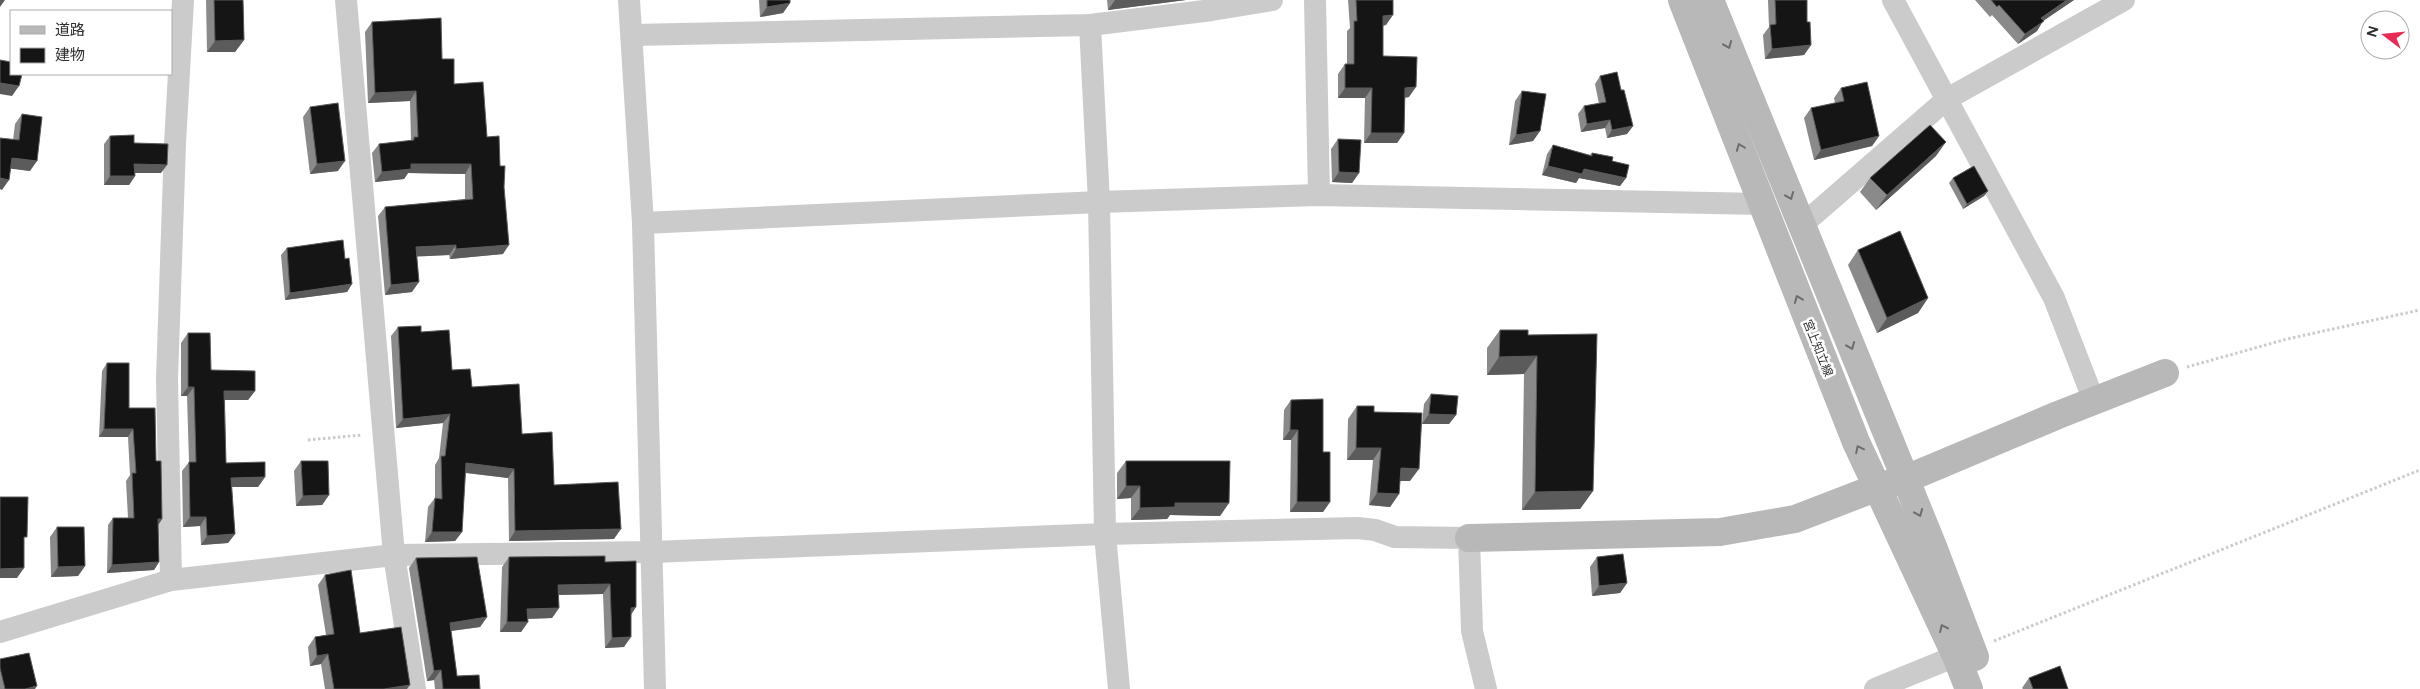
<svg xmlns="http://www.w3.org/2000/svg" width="2420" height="689" font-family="Figtree,'Noto Sans JP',sans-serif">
	<rect width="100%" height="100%" fill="#fff"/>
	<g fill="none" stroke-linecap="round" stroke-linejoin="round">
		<g stroke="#cbcbcb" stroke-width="3" stroke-dasharray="2.5 2.5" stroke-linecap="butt">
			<polyline points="2187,367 2287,339 2420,310"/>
			<polyline points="308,440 362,435"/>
			<polyline points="1994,641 2420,470"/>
		</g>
		<g stroke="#cbcbcb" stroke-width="22">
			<polyline points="346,0 394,555 415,689"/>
			<polyline points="629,0 643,223 655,689"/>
			<polyline points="1315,0 1319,195"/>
			<polyline points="1893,0 2054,298 2094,401"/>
			<polyline points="1090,25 1099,202 1105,534 1119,689"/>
			<polyline points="633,35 1090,25 1212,10 1272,0"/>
			<polyline points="643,223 1099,202 1319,195 1762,204"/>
			<polyline points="1802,225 1947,99 2124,0"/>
			<polyline points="171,580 167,379 175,144 183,0"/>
			<polyline points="0,632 171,580 394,555 653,552 1105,534 1358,528 1375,530 1395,537 1469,538 1472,631 1486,689"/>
			<polyline points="1875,689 1956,656"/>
		</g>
		<g stroke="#b8b8b8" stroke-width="28">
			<polyline points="1682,0 1856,442 1956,656 1969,689"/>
			<polyline points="1710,0 1932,544 1975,657"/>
			<polyline points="1469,538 1720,532 1795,519 1878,487 1906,479 2058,415 2165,373"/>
		</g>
	</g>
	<g fill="#8a8a8a">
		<polygon points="206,0 243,0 244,40 235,52 207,52"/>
		<polygon points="759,0 790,0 790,3 783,13 760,17"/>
		<polygon points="1107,0 1186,0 1108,10"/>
		<polygon points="1348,0 1393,0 1386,25 1383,26 1383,56 1409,97 1405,98 1404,133 1397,143 1364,143 1365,98 1338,98 1338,74 1345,64 1347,64 1347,31 1350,28"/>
		<polygon points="1768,0 1807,0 1807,22 1811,45 1804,55 1765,59 1763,35 1769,27"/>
		<polygon points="1975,0 2074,0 2043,21 2037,31 2018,44 1992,15 1990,17"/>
		<polygon points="372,22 442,59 454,84 487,137 503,254 450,259 449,255 417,256 412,292 385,295 378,216 385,207 465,199 465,174 408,173 404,179 375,182 372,153 379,144 411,141 410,101 368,103 365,32"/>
		<polygon points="1600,76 1621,90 1633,126 1627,134 1607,138 1605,128 1581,132 1578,114 1584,106 1599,104 1595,84"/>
		<polygon points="1841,88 1879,136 1872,146 1814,160 1804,118 1811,108 1835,103 1834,98"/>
		<polygon points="1522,91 1540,131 1533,141 1509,145 1515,101"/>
		<polygon points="310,107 338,171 310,174 303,117"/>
		<polygon points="22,114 30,171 11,168 2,190 13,140 15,124"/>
		<polygon points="110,136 134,143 161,173 135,173 135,176 129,185 104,185 104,144"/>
		<polygon points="1338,139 1359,173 1352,183 1332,182 1331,149"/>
		<polygon points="1553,145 1590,155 1592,153 1612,161 1626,178 1620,186 1579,178 1576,183 1542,175 1547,154"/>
		<polygon points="1936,156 1876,210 1860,192 1870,178"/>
		<polygon points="1953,178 1988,191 1984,196 1963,209 1949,183"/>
		<polygon points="287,248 345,259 352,284 347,292 285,300 281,255"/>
		<polygon points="1858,250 1928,298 1918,313 1877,333 1848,265"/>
		<polygon points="398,327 421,332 452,370 522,434 554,485 614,539 509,541 508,478 465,473 462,532 455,541 425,542 428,507 435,498 435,465 439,458 443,423 396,428 391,336"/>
		<polygon points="1500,330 1528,335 1593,491 1580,509 1522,510 1524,374 1487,375 1487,348"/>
		<polygon points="188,333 211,370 255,391 248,400 225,400 226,463 265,477 258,487 232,487 235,534 228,543 201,545 200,526 183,527 182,471 189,462 187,396 181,396 181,343"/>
		<polygon points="107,363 129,408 156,461 162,519 158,525 159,562 154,570 107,573 108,525 113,518 128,518 126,481 130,475 128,437 99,437 102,371"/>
		<polygon points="1431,394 1456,415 1449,424 1422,424 1424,404"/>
		<polygon points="1291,400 1323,452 1330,502 1323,512 1290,512 1291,440 1283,440 1284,410"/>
		<polygon points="1357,406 1374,412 1410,481 1400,481 1399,494 1390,507 1369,505 1373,460 1347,460 1348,419"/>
		<polygon points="301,461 329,495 322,505 296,506 294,471"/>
		<polygon points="1126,461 1229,503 1220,516 1170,515 1167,519 1131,520 1131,498 1117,499 1117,473"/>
		<polygon points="57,527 85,566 78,576 51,577 50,537"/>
		<polygon points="509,557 605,562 636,607 631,615 624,647 605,648 603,594 558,595 559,608 552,618 528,619 528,622 521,632 500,632 502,567"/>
		<polygon points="1597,557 1627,583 1620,593 1592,596 1590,567"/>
		<polygon points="416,558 487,617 480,627 451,631 457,676 480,689 435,689 434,680 427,681 409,568"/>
		<polygon points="325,575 360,633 407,689 325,689 321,664 310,666 308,647 315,637 326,635 318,585"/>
		<polygon points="0,659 35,689 0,689"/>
		<polygon points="2029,678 2068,689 2023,689 2022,688"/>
	</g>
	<g fill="#5b5b5b">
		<polygon points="0,0 5,0 0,7"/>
		<polygon points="1115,0 1186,0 1108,10"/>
		<polygon points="2067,0 2074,0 2043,21 2037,31 2018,44 2025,34 2041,18"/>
		<polygon points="790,3 783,13 760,17 767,7"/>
		<polygon points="1393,15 1386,25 1376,26 1383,16"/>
		<polygon points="244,40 235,52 207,52 215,41"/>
		<polygon points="1811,45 1804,55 1765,59 1772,49"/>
		<polygon points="0,83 19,86 12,96 0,94"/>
		<polygon points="1416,87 1409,97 1398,98 1405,88"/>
		<polygon points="1345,88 1372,88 1365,98 1338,98"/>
		<polygon points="416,91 410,101 368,103 375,93"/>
		<polygon points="1610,120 1605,128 1581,132 1587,124"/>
		<polygon points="1633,126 1627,134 1607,138 1612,130"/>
		<polygon points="1540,131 1533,141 1509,145 1516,135"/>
		<polygon points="1371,133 1404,133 1397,143 1364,143"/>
		<polygon points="1879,136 1872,146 1814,160 1821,150"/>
		<polygon points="1946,142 1936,156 1876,210 1887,195"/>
		<polygon points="12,158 37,161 30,171 5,168"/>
		<polygon points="345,161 338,171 310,174 317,164"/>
		<polygon points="134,164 167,165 161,173 128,173"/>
		<polygon points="411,164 471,164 465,174 408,173 404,179 375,182 382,172"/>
		<polygon points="1548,166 1584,169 1626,178 1620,186 1579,178 1576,183 1542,175"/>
		<polygon points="1339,172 1359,173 1352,183 1332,182"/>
		<polygon points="110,176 135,176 129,185 104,185"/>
		<polygon points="0,178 9,180 2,190 0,189"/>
		<polygon points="1988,191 1984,196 1963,209 1967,204"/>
		<polygon points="456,245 449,255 409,257 416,247"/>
		<polygon points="509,245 503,254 450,259 456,249"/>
		<polygon points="419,282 412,292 385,295 391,285"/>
		<polygon points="352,284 347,292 285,300 290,293"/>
		<polygon points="1928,298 1918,313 1877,333 1887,318"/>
		<polygon points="1537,356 1524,374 1487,375 1499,357"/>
		<polygon points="188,387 194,387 187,396 181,396"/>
		<polygon points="224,391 255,391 248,400 218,400"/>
		<polygon points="450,414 443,423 396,428 403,419"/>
		<polygon points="1429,414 1456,415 1449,424 1422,424"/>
		<polygon points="104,429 133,429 128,437 99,437"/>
		<polygon points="1290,430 1298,430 1291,440 1283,440"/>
		<polygon points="1356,448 1381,448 1373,460 1347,460"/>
		<polygon points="466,463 514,469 508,478 460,472"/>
		<polygon points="1401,468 1419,469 1410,481 1392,481"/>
		<polygon points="265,477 258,487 224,487 231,478"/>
		<polygon points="1126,486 1140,486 1131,498 1117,499"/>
		<polygon points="1593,491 1580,509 1522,510 1535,492"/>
		<polygon points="1377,493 1399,494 1390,507 1369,505"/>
		<polygon points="329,495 322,505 296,506 303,496"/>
		<polygon points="1297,502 1330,502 1323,512 1290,512"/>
		<polygon points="1175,503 1229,503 1220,516 1170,515 1167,519 1131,520 1140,508"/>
		<polygon points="190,517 206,517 200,526 183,527"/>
		<polygon points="158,519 162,519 157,527"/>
		<polygon points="621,529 614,539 509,541 515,531"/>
		<polygon points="432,532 462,532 455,541 425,542"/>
		<polygon points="235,534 228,543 201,545 207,536"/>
		<polygon points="159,562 154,570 107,573 112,565"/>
		<polygon points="85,566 78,576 51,577 58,567"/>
		<polygon points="24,568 17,578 0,578 0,569"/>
		<polygon points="1627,583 1620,593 1592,596 1599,586"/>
		<polygon points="610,584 603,594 551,595 558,585"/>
		<polygon points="636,607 629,617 631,608"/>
		<polygon points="559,608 552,618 520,619 527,609"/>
		<polygon points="487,617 480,627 443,632 450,623"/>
		<polygon points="507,622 528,622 521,632 500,632"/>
		<polygon points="631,637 624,647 605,648 612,638"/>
		<polygon points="328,654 321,664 310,666 317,656"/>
		<polygon points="441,670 434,680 427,681 434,671"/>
		<polygon points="410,685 407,689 384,689"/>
		<polygon points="37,686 35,689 25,689"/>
	</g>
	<g fill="#151515" stroke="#5b5b5b">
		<polygon points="214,0 243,0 244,40 215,41"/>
		<polygon points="767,0 790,0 790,3 767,7"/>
		<polygon points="1356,0 1393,0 1393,15 1383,16 1383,56 1417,57 1416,87 1405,88 1404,133 1371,133 1372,88 1345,88 1345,64 1354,64 1354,21 1357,21"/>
		<polygon points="1775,0 1807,0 1807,22 1810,22 1811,45 1772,49 1770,25 1776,24"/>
		<polygon points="1991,0 2067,0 2041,18 2044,21 2025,34 1999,5 1997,7"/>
		<polygon points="441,18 442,59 454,59 454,84 483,82 487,137 499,136 500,166 505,166 504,187 509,245 456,249 456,245 416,247 419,282 391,285 385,207 473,199 471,164 411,164 411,169 382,172 379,144 414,140 414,137 418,137 416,91 375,93 372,22"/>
		<polygon points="0,60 11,62 11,74 22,74 19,86 0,83"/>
		<polygon points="1617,72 1621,90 1624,90 1633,126 1612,130 1610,120 1587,124 1584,106 1606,102 1600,76"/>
		<polygon points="1867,82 1879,136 1821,150 1811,108 1844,101 1841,88"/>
		<polygon points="1522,91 1546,94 1540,131 1516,135"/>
		<polygon points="338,103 345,161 317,164 310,107"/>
		<polygon points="22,114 42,117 37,161 12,158 9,180 0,178 0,138 19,140"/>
		<polygon points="1930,125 1946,142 1887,195 1870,178"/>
		<polygon points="134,135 134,143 168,144 167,165 134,164 135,176 110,176 110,136"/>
		<polygon points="1338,139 1361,140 1359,173 1339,172"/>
		<polygon points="1553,145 1592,156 1592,153 1613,157 1612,161 1629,165 1626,178 1584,169 1582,174 1548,166"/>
		<polygon points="1974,166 1988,191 1967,204 1953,178"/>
		<polygon points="1900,231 1928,298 1887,318 1858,250"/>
		<polygon points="343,240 345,259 349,258 352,284 290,293 287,248"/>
		<polygon points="421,326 421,332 449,330 452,370 470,369 472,387 519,384 522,434 552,432 554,485 618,482 621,529 515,531 514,469 466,463 462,532 432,532 435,498 442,499 441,456 445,456 450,414 403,419 398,327"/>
		<polygon points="1500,330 1528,330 1528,335 1597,334 1593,491 1535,492 1537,356 1499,357"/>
		<polygon points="188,333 210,333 211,370 255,371 255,391 224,391 226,463 265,462 265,477 231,478 235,534 207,536 206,517 190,517 189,462 196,462 194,387 188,387"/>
		<polygon points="107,363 129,363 129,408 155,408 156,461 161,461 162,519 158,519 159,562 112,565 113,518 134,518 132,473 136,473 133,429 104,429"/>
		<polygon points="1431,394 1458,396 1456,415 1429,414"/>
		<polygon points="1323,399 1323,452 1330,452 1330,502 1297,502 1298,430 1290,430 1291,400"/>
		<polygon points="1357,406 1374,406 1374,412 1422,413 1419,469 1401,468 1399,494 1377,493 1381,448 1356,448"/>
		<polygon points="301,461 328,461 329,495 303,496"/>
		<polygon points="1126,461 1230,461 1229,503 1175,503 1175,507 1140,508 1140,486 1126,486"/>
		<polygon points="0,497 28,497 27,537 24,537 24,568 0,569"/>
		<polygon points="57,527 84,527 85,566 58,567"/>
		<polygon points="1623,554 1627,583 1599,586 1597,557"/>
		<polygon points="605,556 605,562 636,561 636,607 631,608 631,637 612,638 610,584 558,585 559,608 527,609 528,622 507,622 509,557"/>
		<polygon points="477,557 487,617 450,623 457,676 479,675 480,689 443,689 441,670 434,671 416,558"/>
		<polygon points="351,570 360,633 401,627 410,685 384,689 334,689 328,654 317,656 315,637 334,634 325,575"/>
		<polygon points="29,653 37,686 25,689 5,689 0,668 0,659"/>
		<polygon points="2060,666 2068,689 2033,689 2029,678"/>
	</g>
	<defs><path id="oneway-chevron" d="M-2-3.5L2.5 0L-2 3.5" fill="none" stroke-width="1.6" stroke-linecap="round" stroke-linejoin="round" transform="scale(1.25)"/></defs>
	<g stroke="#6c6c6c">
		<use href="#oneway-chevron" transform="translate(1728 45) rotate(68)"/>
		<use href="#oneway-chevron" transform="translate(1740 147) rotate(-111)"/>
		<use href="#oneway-chevron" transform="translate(1790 196) rotate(68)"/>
		<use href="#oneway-chevron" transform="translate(1798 299) rotate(-112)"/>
		<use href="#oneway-chevron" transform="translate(1851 346) rotate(68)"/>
		<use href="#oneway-chevron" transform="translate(1859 449) rotate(-116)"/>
		<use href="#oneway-chevron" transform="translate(1919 513) rotate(68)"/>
		<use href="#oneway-chevron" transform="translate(1943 628) rotate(-115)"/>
	</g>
	<g text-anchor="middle" stroke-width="5" stroke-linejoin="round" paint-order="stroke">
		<g font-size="12" fill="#2e2e2e" stroke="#fff">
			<text transform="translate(1818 348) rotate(68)" y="4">宮上知立線</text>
		</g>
	</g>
	<rect x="10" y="10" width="162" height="65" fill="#ffffff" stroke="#ababab"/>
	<rect x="20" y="26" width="25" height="8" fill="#b8b8b8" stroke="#ababab"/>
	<text x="55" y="35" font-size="15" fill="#2e2e2e">道路</text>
	<rect x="20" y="48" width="25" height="15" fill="#151515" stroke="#ababab"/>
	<text x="55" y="60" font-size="15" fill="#2e2e2e">建物</text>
	<g transform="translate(2385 35) rotate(286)"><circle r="24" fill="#ffffff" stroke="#ababab"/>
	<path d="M0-4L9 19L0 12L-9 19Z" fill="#ea2a52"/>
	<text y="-8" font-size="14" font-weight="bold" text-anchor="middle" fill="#2e2e2e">N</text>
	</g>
</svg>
